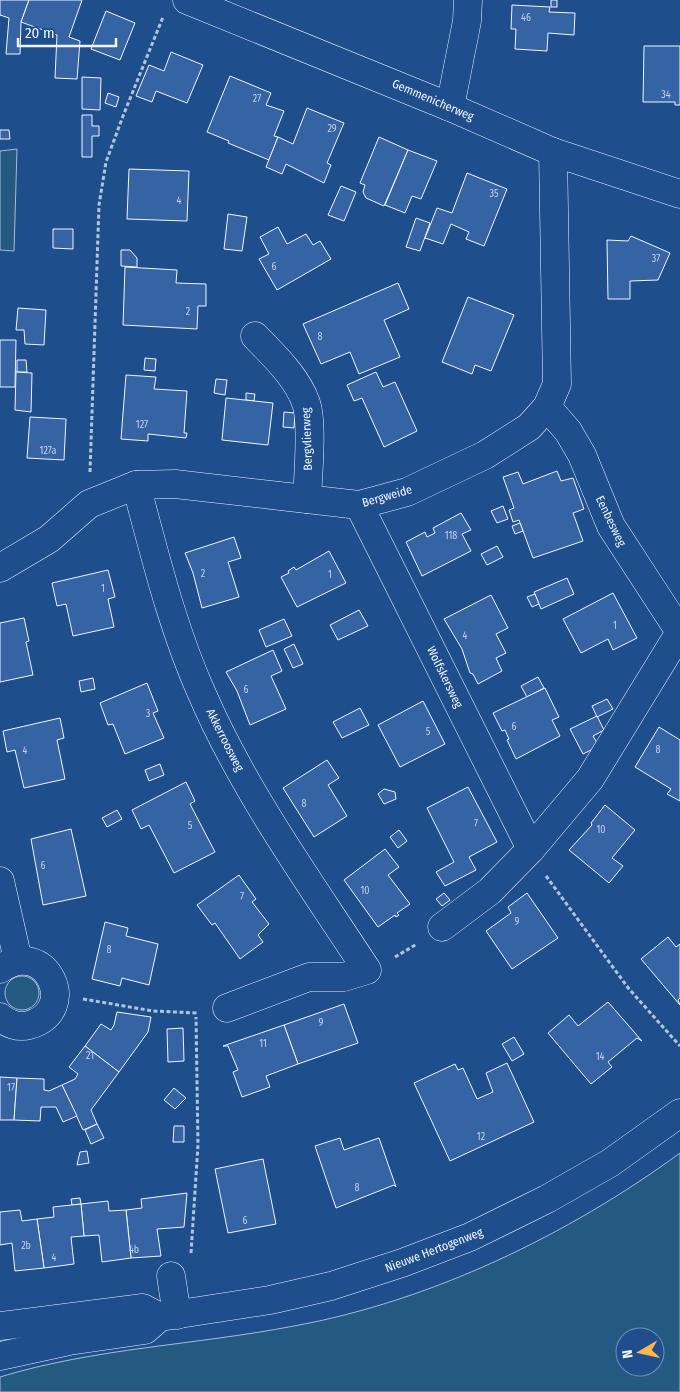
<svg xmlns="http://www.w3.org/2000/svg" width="680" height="1392" font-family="'Fira Sans Condensed',sans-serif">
	<rect width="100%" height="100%" fill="#1f4e8c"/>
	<g fill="#245a82" stroke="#a8bbd7" fill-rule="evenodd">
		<polygon points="17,149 14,251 0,250 0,151"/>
		<circle cx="22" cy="993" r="17"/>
		<path d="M680,1153v239h-680v-15c95,-29 196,-32 294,-51 137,-25 274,-91 386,-173zM625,1337h30v30h-30z"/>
	</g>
	<g fill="#3563a3" stroke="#f2f6ff">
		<polygon points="0,0 29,0 21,22 20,54 6,54 9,18 0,15"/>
		<polygon points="29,0 82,0 69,37 80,41 77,79 55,78 57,35 21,22"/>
		<rect x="551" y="0" width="6" height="7"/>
		<polygon points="512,5 550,7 549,12 575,13 574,35 548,33 547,51 515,49 516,29 511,29"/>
		<polygon points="106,11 135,23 120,60 91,49"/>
		<polygon points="644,46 680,46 680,105 675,105 675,102 643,102"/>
		<polygon points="171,52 203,65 187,103 156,91 152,102 136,96 149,65 164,71"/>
		<polygon points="230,76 271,93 266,105 284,111 274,136 278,137 269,160 228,143 229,141 207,132"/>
		<polygon points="82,77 101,78 100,110 82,109"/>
		<polygon points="108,93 119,97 116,107 105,103"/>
		<polygon points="307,108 344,123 327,163 331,165 324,183 286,164 282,174 266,167 278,137 293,144"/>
		<polygon points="82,115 92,115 92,126 99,126 99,136 92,136 92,157 82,157"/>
		<polygon points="0,130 9,130 10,139 0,139"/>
		<polygon points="379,137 408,150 384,206 366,198 363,192 365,185 360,183"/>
		<polygon points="408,150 437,161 421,199 412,196 405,213 385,205"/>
		<polygon points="129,169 189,171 187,221 127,219"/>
		<polygon points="467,173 507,189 484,246 466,239 469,232 451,224 443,244 425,238 437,208 452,213"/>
		<polygon points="341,186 356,192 344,221 328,215"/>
		<polygon points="228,214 247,217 242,251 224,249"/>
		<polygon points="416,218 430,223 420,251 406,247"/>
		<polygon points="278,227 287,244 306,234 313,245 320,241 331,259 277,290 259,259 269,254 260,237"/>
		<polygon points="53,229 73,229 73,249 53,248"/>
		<polygon points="631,236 670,253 658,280 630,281 630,299 608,299 607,240 628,241"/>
		<polygon points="121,250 130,250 137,258 137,267 121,266"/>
		<polygon points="125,267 177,270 176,283 206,284 206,306 198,306 197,329 123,325"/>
		<polygon points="398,283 409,309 384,320 400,357 359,374 350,352 321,364 303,324"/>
		<polygon points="468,297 514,315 491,371 475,365 472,374 442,362"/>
		<polygon points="18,308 46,310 44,345 25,344 24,330 16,330"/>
		<polygon points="0,340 16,340 15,387 0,387"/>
		<polygon points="145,358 156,359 155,371 144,370"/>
		<polygon points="17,360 26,360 27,372 17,372"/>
		<polygon points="16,372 32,373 31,412 15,410"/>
		<polygon points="376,372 383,387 395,382 417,431 384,447 362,398 354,401 347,385"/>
		<polygon points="126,375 156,377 154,389 187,391 184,433 187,433 186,438 148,434 148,441 121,439"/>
		<polygon points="216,379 227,380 225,395 214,393"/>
		<polygon points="246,393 255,394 254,401 246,400"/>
		<polygon points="226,398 273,403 268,445 222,440"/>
		<polygon points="284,412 295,413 294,428 283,427"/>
		<polygon points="30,417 66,419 64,460 27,458"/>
		<polygon points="557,471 561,481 573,478 584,509 573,513 583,541 533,558 519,520 513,522 509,510 514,508 503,477 518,472 523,484"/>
		<polygon points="503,506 508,519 497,523 491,511"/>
		<polygon points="461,513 471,530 462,534 471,551 422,576 406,542 425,532 427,537 435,533 433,528"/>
		<polygon points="520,523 523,531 515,534 512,526"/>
		<polygon points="234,537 241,558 228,562 239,597 202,608 193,573 185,553"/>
		<polygon points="497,546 503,557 487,565 481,554"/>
		<polygon points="329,551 346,583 297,607 281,577 289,573 288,571 294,567 296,570"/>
		<polygon points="108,570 115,597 108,599 114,627 73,636 66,604 57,606 52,583"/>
		<polygon points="567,578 574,594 541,609 534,592"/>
		<polygon points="613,593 637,638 613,650 608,639 581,653 563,619"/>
		<polygon points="535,594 539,604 532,607 527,597"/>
		<polygon points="491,595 508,628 496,634 506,653 496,658 502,671 478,684 473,674 470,673 462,649 444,619"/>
		<polygon points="359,610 368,626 338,640 330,625"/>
		<polygon points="24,618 29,641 26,642 33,675 0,682 0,623"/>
		<polygon points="284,619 292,636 266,647 259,630"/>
		<polygon points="294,644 303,664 293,668 284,649"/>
		<polygon points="273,650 282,671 271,676 286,709 250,725 237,691 226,672"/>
		<polygon points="538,677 544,688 527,697 521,686"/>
		<polygon points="93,678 95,689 81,692 79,681"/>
		<polygon points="147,683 158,711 153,713 164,738 125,754 113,724 108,725 100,703"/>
		<polygon points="545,688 559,717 552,720 560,736 516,759 507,740 509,739 505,730 502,731 493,713"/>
		<polygon points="607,699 613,709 597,717 592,706"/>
		<polygon points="423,701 445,744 400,767 378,725"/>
		<polygon points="360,708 369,725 342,738 333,722"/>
		<polygon points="597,716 604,730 593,736 599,746 583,754 570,729"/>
		<polygon points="60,718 64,738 57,740 65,779 24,788 15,750 7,752 3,731"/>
		<polygon points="659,727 680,740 680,801 667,794 671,789 635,767"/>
		<polygon points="327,760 339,778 328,785 347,816 314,837 283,788"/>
		<polygon points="160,764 164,775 149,781 145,770"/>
		<polygon points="186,782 195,801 190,804 215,852 174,873 149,825 141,829 132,810"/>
		<polygon points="468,787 497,842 469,857 476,870 445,886 436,872 454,862 427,808"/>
		<polygon points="384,789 395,792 396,799 384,804 378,794"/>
		<polygon points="605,805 635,830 612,858 623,866 609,883 569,850 592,825 591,823"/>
		<polygon points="117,810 122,819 107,827 102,818"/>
		<polygon points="71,829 86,896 43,905 31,839"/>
		<polygon points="399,830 407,841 398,848 390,837"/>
		<polygon points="385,849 399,867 388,875 410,904 397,913 399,915 396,917 395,915 378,927 344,880"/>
		<polygon points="239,875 256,899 252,902 269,924 258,935 263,942 240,959 215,923 212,925 197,905"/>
		<polygon points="444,893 450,900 442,906 436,899"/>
		<polygon points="527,893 558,938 512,969 486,931 511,913 508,907"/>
		<polygon points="105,922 128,928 126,936 158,944 149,985 122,978 120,986 92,979"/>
		<polygon points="668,937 676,947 680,944 680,998 678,1000 680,1005 641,959"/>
		<polygon points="608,1002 642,1041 637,1038 608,1062 612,1067 591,1084 548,1033 569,1015 578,1026"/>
		<polygon points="344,1004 358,1043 298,1064 284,1025"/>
		<polygon points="117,1012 151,1017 148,1032 119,1072 85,1046 101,1024 111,1030 114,1025"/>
		<polygon points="284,1025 298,1064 266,1076 270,1087 242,1097 233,1072 238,1070 228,1046 223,1046"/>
		<polygon points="183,1028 184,1061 168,1062 167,1029"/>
		<polygon points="514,1037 524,1054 512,1061 502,1044"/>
		<polygon points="85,1046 119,1072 91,1110 97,1124 83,1130 62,1085 75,1079 78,1074 69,1067"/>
		<polygon points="507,1063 534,1122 450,1161 414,1083 455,1064 458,1070 463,1068 477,1099 493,1092 486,1073"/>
		<polygon points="0,1077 17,1078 14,1120 0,1120"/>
		<polygon points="17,1078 44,1079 44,1090 49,1091 62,1085 77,1116 63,1122 56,1107 41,1107 40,1121 14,1120"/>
		<polygon points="174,1088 186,1098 175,1109 164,1100"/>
		<polygon points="97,1124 104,1138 91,1144 85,1130"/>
		<polygon points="174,1126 184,1126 184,1142 173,1142"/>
		<polygon points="340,1138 344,1150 379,1138 396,1187 394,1185 336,1208 315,1146"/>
		<polygon points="87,1151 89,1163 77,1165 80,1152"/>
		<polygon points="263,1159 276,1224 228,1233 215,1169"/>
		<polygon points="187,1193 184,1227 157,1229 161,1256 131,1258 126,1210 142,1208 141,1199"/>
		<polygon points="80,1198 81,1204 72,1205 71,1199"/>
		<polygon points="108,1201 109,1211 126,1210 131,1258 102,1262 99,1235 84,1236 81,1204"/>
		<polygon points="81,1204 84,1236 71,1237 74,1264 44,1268 37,1219 54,1217 53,1207"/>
		<polygon points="20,1210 22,1221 37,1219 44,1268 15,1271 12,1243 0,1245 0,1212"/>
	</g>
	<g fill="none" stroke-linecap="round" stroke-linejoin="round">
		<defs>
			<g id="minor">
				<polyline points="187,0 450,107 553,152 680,194"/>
				<polyline points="450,107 467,21 468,0"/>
				<path d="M255,336c19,20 42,41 51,67 7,19 2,74 1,96"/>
				<path d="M136,485c19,70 36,142 66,209 43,99 107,187 165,276l-23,7h-35l-82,31"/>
				<polyline points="359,505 531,849"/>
				<polyline points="0,568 49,539 89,504 136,485 175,484 359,505 407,492 485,455 529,427 547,407 557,384 553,152"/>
				<polyline points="0,881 18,960"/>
				<polyline points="442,927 490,891 531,849 590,779 680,632 611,526 582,455 568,431 547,407"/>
				<path d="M0,969c46,-33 81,42 29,56 -10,3 -22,-1 -29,-8"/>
				<polyline points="171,1276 177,1315"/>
			</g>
			<g id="major">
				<polyline points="0,1326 143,1308 160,1317"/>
				<polyline points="0,1356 69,1341 145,1330 160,1317 270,1300 331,1286 402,1263 470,1237 547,1199 610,1163 680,1113"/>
			</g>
		</defs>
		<use href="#minor" stroke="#f2f6ff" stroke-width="29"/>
		<use href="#major" stroke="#f2f6ff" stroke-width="29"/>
		<g stroke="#b3c4dc" stroke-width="3" stroke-dasharray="4 2.5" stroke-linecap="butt">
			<polyline points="90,472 99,205 106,162 123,116 163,17"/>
			<polyline points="546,876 629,989 680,1046"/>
			<polyline points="395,957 417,944"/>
			<polyline points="83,999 153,1011 198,1013"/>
			<polyline points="191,1253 198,1145 196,1017"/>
		</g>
		<use href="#minor" stroke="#1f4e8c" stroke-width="28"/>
		<use href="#major" stroke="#1f4e8c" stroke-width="28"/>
	</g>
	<g text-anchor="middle" stroke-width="4" stroke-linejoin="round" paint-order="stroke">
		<g font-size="10" fill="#c3d1e8">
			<text x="526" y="21">46</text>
			<text x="666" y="98">34</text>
			<text x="257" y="102">27</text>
			<text x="332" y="132">29</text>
			<text x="494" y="197">35</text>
			<text x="179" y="204">4</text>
			<text x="656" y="262">37</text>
			<text x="274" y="270">6</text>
			<text x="188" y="315">2</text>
			<text x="320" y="340">8</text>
			<text x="142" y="428">127</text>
			<text x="48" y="454">127a</text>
			<text x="451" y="539">118</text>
			<text x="203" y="577">2</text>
			<text x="330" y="578">1</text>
			<text x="103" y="592">1</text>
			<text x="615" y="629">1</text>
			<text x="465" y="639">4</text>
			<text x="246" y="693">6</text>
			<text x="148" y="717">3</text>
			<text x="514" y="730">6</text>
			<text x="428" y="735">5</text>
			<text x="658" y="753">8</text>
			<text x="25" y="754">4</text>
			<text x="304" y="807">8</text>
			<text x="476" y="827">7</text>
			<text x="190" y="829">5</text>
			<text x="601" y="833">10</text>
			<text x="43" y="869">6</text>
			<text x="365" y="894">10</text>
			<text x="242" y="900">7</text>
			<text x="517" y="925">9</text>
			<text x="109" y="953">8</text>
			<text x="321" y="1026">9</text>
			<text x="263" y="1047">11</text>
			<text x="90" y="1059">21</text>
			<text x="600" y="1060">14</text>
			<text x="11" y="1091">17</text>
			<text x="481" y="1140">12</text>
			<text x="357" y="1191">8</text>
			<text x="245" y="1224">6</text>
			<text x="26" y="1249">2b</text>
			<text x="134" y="1253">4b</text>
			<text x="54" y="1261">4</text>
		</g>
		<g font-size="12" fill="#f2f6ff" stroke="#1f4e8c">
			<text transform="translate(433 100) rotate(23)" y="4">Gemmenicherweg</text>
			<text transform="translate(307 439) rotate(-92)" y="4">Bergvlierweg</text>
			<text transform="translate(387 496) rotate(-16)" y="4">Bergweide</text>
			<text transform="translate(611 521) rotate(64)" y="4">Eenbesweg</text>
			<text transform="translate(445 677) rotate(64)" y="4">Wolfskersweg</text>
			<text transform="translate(225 740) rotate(63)" y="4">Akkerroosweg</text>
			<text transform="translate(434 1250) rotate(-21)" y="4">Nieuwe Hertogenweg</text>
		</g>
	</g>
	<g transform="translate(640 1352) rotate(261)"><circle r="24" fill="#1f4e8c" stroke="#7391ba"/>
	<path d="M0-4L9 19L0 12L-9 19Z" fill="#ffb74d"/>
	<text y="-8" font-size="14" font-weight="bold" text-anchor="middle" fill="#f2f6ff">N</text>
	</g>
	<path d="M18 38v8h98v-8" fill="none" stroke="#f2f6ff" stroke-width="2.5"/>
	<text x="25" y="38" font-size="15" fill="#f2f6ff" stroke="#1f4e8c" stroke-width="4" paint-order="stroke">20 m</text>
</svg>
